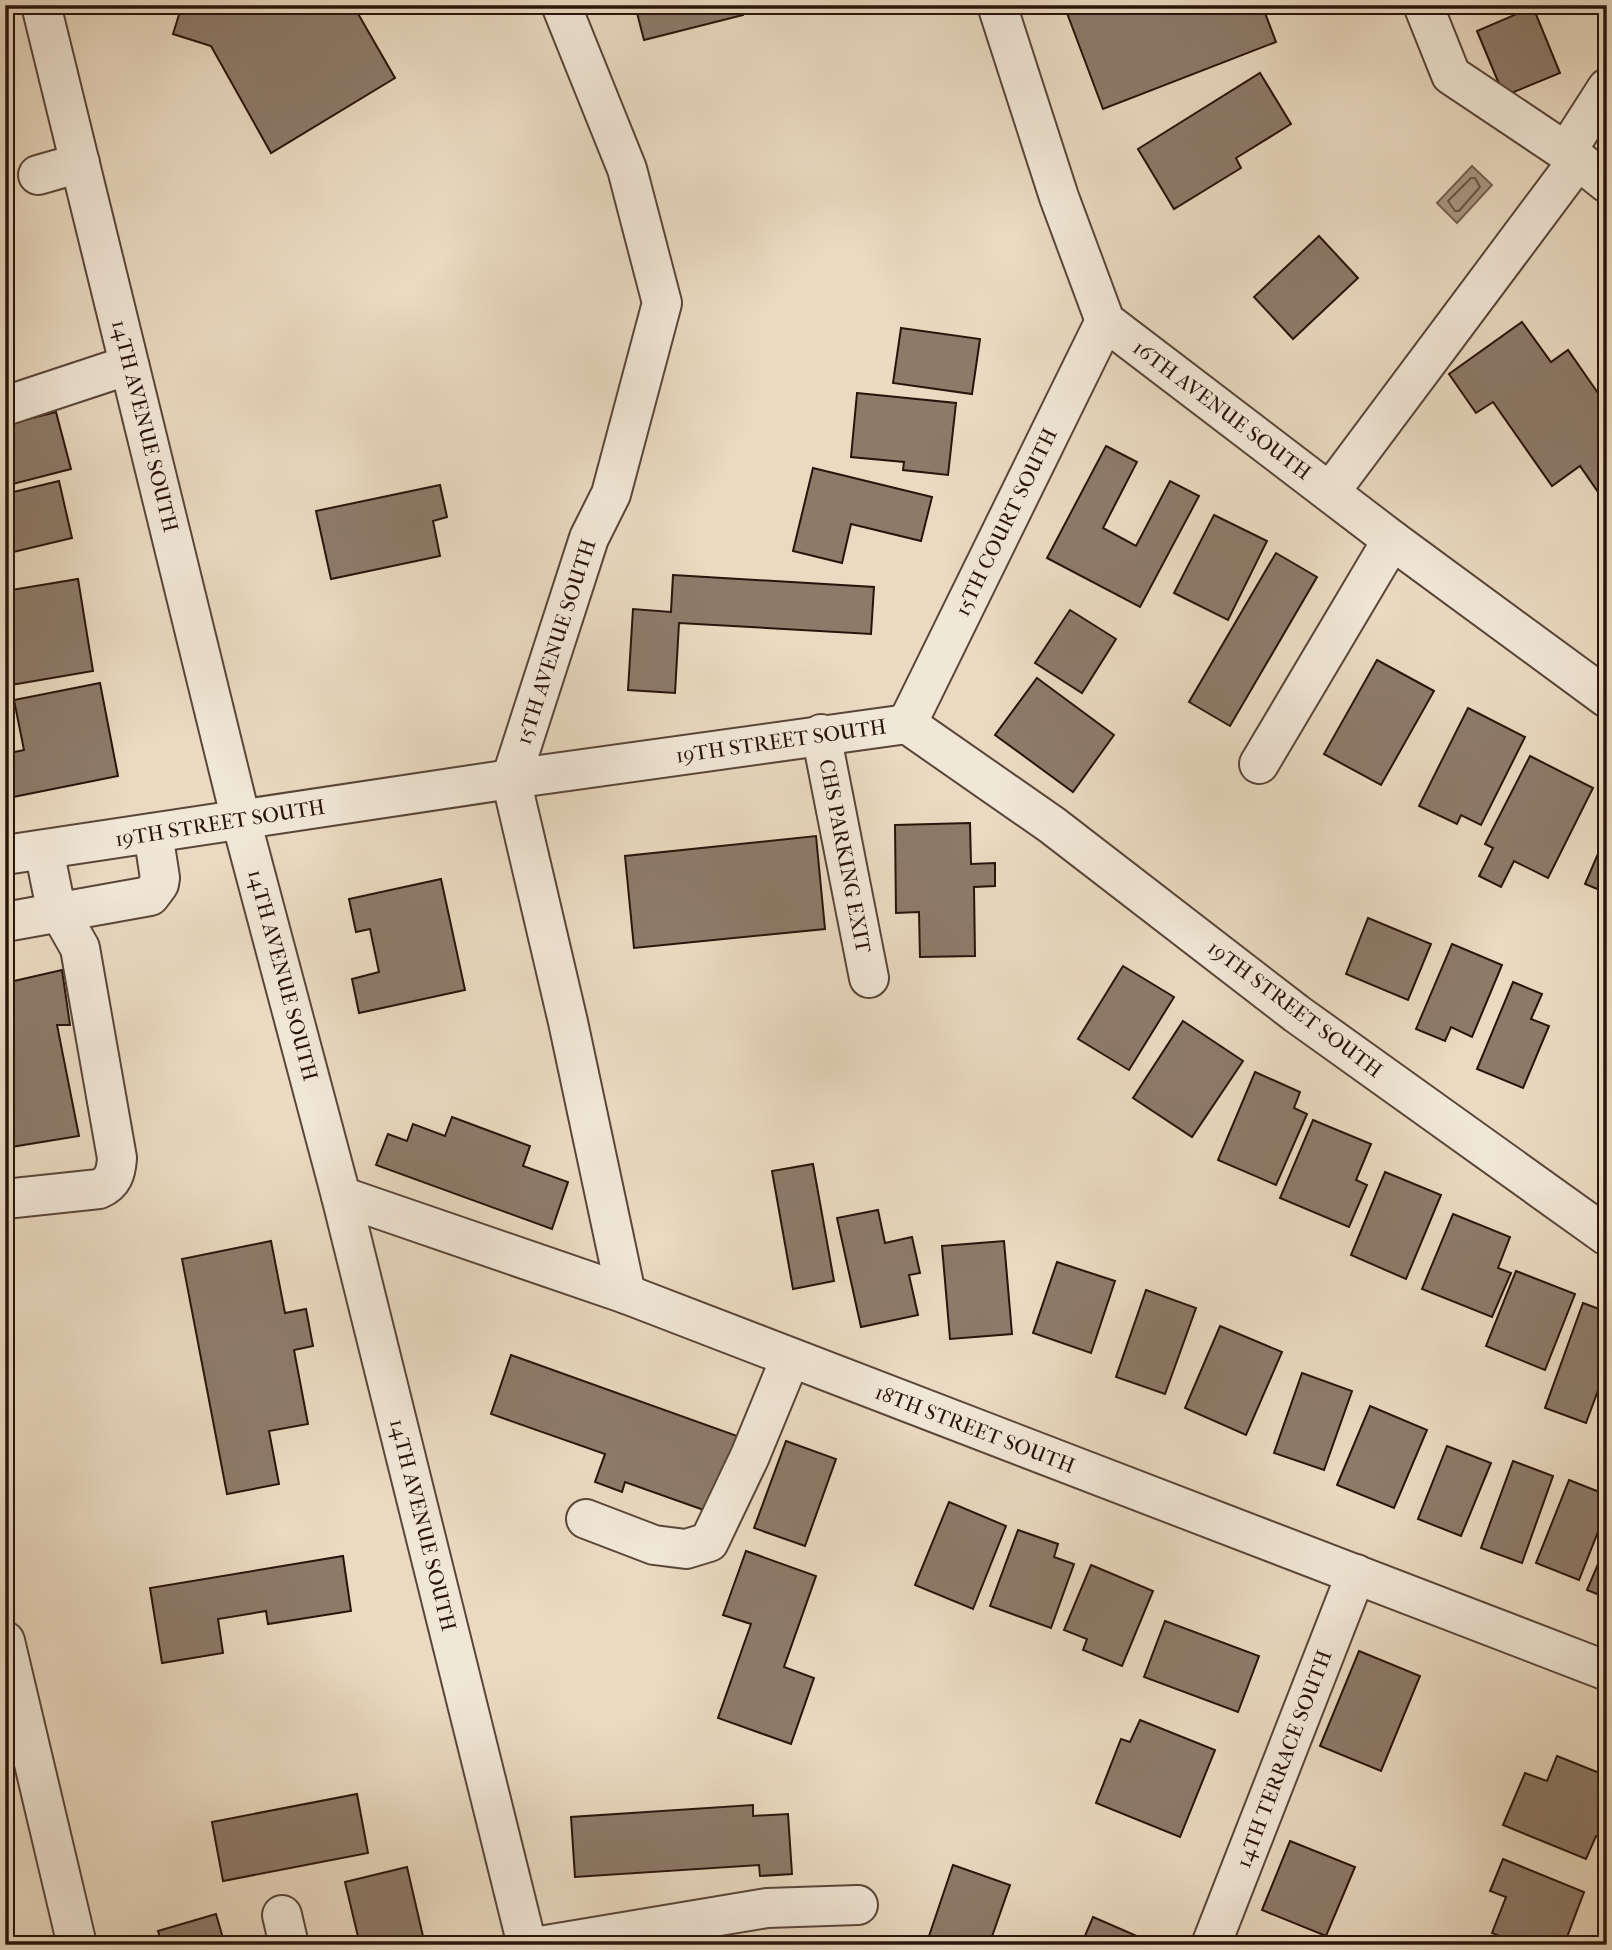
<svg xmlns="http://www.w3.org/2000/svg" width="1612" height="1950" font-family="'IM FELL French Canon',serif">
	<rect width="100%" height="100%" fill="#eadac1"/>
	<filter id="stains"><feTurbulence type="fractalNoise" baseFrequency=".00286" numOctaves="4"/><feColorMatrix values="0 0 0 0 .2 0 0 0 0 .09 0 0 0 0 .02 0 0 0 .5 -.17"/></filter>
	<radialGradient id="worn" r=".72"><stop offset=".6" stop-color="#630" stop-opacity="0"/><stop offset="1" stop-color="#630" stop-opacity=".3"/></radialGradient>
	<polygon fill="#a89783" stroke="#756353" stroke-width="2" points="1472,166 1492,185 1457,223 1437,203"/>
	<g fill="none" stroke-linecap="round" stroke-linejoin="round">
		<polygon stroke="#685647" stroke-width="2" points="1471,178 1475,178 1480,187 1459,211 1455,211 1448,201"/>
	</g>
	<g fill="#8d7b6a" stroke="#29140b" stroke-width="2">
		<polygon points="182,5 353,5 395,78 271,153 211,46 173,34"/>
		<polygon points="635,5 741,5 743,15 644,40"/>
		<polygon points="1064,5 1262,5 1276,42 1103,109"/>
		<polygon points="1533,7 1560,73 1504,96 1477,31"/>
		<polygon points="1260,73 1291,124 1236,158 1241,168 1174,209 1138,149"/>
		<polygon points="1319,236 1358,278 1293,339 1254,297"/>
		<polygon points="1522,322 1551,362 1568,350 1607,406 1607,505 1580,466 1552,486 1493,402 1476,413 1449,374"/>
		<polygon points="901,328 980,339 972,394 893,383"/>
		<polygon points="857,393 956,403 948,475 903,470 904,462 851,457"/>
		<polygon points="56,412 71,469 5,486 5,425"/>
		<polygon points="1106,446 1137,462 1103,528 1136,546 1170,481 1199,496 1140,607 1047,558"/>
		<polygon points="813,468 932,497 921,541 851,524 842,563 793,551"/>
		<polygon points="59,481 72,538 5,554 5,494"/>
		<polygon points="440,485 447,517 433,521 440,556 331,579 316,511"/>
		<polygon points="1214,515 1267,541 1228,620 1174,593"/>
		<polygon points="1276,553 1317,577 1230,726 1189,702"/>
		<polygon points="673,575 874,587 871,634 679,623 675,693 628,690 633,609 671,612"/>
		<polygon points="78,579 93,671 5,686 5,591"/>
		<polygon points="1070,610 1116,639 1082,693 1035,663"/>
		<polygon points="1377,660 1434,691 1381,785 1324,754"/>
		<polygon points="1037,678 1114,735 1073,792 995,735"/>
		<polygon points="100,683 118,776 8,798 5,782 5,754 24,750 14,700"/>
		<polygon points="1468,708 1525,737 1481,825 1461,815 1457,824 1419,806"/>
		<polygon points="1530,756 1593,788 1548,878 1514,861 1501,887 1479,876 1493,848 1485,844"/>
		<polygon points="970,823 971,864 995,863 995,886 974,887 975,956 920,957 919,912 896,913 895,825"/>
		<polygon points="1607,833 1607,893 1585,884"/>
		<polygon points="816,836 825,929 634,948 625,856"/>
		<polygon points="441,879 465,990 359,1013 352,979 379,972 370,929 356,932 349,899"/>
		<polygon points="1368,918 1431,944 1408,1000 1346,974"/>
		<polygon points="1452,944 1502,965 1472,1037 1451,1027 1445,1041 1416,1029"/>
		<polygon points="1123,966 1174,997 1129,1070 1078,1039"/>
		<polygon points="62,970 70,1025 57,1025 79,1136 5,1148 5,983"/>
		<polygon points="1513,982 1542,994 1531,1019 1549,1026 1523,1088 1477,1069"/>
		<polygon points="1183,1021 1243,1061 1192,1137 1133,1098"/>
		<polygon points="1255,1072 1300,1092 1294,1108 1307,1114 1276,1185 1218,1160"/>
		<polygon points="452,1117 530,1146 523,1166 568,1182 552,1229 376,1165 388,1134 407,1141 413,1124 445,1136"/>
		<polygon points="1313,1120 1371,1144 1356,1180 1367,1185 1349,1227 1280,1198"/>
		<polygon points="813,1164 834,1281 793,1289 772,1171"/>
		<polygon points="1385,1172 1441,1195 1406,1279 1351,1255"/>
		<polygon points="878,1210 885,1243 912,1237 920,1273 909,1275 918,1315 861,1327 837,1218"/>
		<polygon points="1453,1214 1510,1237 1498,1268 1511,1273 1492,1317 1422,1289"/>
		<polygon points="271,1241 285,1313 306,1309 313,1346 294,1350 308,1424 269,1431 279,1484 227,1494 182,1259"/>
		<polygon points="1004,1241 1012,1334 950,1339 942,1246"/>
		<polygon points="1057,1262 1115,1281 1091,1353 1033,1333"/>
		<polygon points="1516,1271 1575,1294 1545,1370 1486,1346"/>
		<polygon points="1146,1290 1196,1308 1165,1394 1116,1377"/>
		<polygon points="1583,1303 1607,1312 1607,1366 1586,1423 1545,1408"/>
		<polygon points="1220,1326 1282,1352 1246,1435 1185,1408"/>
		<polygon points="511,1355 740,1437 712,1513 625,1482 622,1492 595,1482 605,1454 491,1414"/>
		<polygon points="1302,1373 1352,1391 1324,1470 1274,1453"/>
		<polygon points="1370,1406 1427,1430 1394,1508 1337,1485"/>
		<polygon points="786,1441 836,1459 805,1546 754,1528"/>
		<polygon points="1447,1446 1491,1463 1461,1536 1418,1519"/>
		<polygon points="1513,1461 1553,1476 1522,1563 1481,1548"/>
		<polygon points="1569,1480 1607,1495 1607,1509 1579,1580 1536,1563"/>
		<polygon points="949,1502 1006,1526 973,1609 915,1585"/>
		<polygon points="1018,1530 1058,1544 1054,1557 1074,1564 1051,1628 990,1606"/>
		<polygon points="1607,1543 1607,1598 1587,1590"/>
		<polygon points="746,1551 816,1576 784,1667 814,1678 791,1744 718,1718 751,1624 723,1615"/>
		<polygon points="343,1556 351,1611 268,1624 266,1611 218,1619 223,1653 162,1663 150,1588"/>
		<polygon points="1091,1565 1153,1591 1122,1666 1083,1650 1087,1639 1064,1630"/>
		<polygon points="1165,1621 1259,1656 1238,1712 1144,1677"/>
		<polygon points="1359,1651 1420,1676 1381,1771 1320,1746"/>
		<polygon points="1140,1720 1215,1750 1180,1837 1096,1803 1121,1739 1130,1742"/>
		<polygon points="1557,1756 1607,1776 1607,1840 1596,1836 1586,1859 1503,1825 1525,1773 1547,1781"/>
		<polygon points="357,1794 368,1853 223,1881 212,1822"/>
		<polygon points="753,1805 753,1816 788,1814 792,1874 760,1876 759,1865 575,1877 571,1817"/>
		<polygon points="1290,1841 1355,1867 1326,1936 1262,1910"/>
		<polygon points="1503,1859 1584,1892 1564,1945 1522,1945 1492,1933 1506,1897 1490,1891"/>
		<polygon points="953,1865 1010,1885 989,1945 926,1945"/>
		<polygon points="407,1867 425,1945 360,1945 345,1882"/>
		<polygon points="216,1914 225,1945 162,1945 158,1931"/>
		<polygon points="1093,1917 1146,1940 1144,1945 1081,1945"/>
	</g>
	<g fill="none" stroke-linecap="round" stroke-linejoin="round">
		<defs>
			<g id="minor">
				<polyline points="41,5 241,820 341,1196 527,1945"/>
				<polyline points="561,5 627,169 662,303 611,494 589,538 511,779 568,1022 626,1294"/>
				<polyline points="997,5 1059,197 1105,321 1392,540 1607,698"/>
				<polyline points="1423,5 1451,75 1578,160 1607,183"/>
				<polyline points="1566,152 1607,88"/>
				<polyline points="38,175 80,163"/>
				<polyline points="5,406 129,365"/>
				<polyline points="1330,492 1578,160"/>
				<polyline points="907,724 1105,321"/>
				<polyline points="821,734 869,978"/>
				<polyline points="1259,764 1392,540"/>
				<polyline points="5,855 511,779 907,724 1052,825 1297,1014 1607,1236"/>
				<polyline points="5,922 150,896 159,884 160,878 153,833"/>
				<polyline points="341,1196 626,1294 1607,1671"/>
				<path d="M5,1199l94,-10c14,-6 17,-16 18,-31l-37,-210 -25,-44 -11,-54"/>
				<polyline points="586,1519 654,1545 686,1549 709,1542 750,1456 790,1359"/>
				<polyline points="5,1641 77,1945"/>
				<polyline points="282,1915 289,1945"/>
				<polyline points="546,1945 767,1908 858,1905"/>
				<polyline points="1211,1945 1356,1574"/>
			</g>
		</defs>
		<use href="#minor" stroke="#594638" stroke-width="42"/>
		<use href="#minor" stroke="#f1e7d7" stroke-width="38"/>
	</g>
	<g text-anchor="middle" stroke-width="7" stroke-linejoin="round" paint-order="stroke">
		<g font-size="21" fill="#29140b" stroke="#f1e7d7">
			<text transform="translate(1222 410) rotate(37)" y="7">16TH AVENUE SOUTH</text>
			<text transform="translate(145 426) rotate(76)" y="7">14TH AVENUE SOUTH</text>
			<text transform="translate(1006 522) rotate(-64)" y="7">15TH COURT SOUTH</text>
			<text transform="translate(556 642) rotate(-72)" y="7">15TH AVENUE SOUTH</text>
			<text transform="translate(781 741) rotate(-8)" y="7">19TH STREET SOUTH</text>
			<text transform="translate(220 823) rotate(-9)" y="7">19TH STREET SOUTH</text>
			<text transform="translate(845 856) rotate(79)" y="7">CHS PARKING EXIT</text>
			<text transform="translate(283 975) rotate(75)" y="7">14TH AVENUE SOUTH</text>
			<text transform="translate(1295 1009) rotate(37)" y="7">19TH STREET SOUTH</text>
			<text transform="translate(975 1429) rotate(21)" y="7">18TH STREET SOUTH</text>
			<text transform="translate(423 1525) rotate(76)" y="7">14TH AVENUE SOUTH</text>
			<text transform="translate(1284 1759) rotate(-69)" y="7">14TH TERRACE SOUTH</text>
		</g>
	</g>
	<rect width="1612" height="1950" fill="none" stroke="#eadac1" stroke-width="28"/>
	<rect x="7" y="7" width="1598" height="1936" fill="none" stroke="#29140b" stroke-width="3.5"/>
	<rect x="14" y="14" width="1584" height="1922" fill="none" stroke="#29140b" stroke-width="2"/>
	<rect width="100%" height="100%" filter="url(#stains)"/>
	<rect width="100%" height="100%" fill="url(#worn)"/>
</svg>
